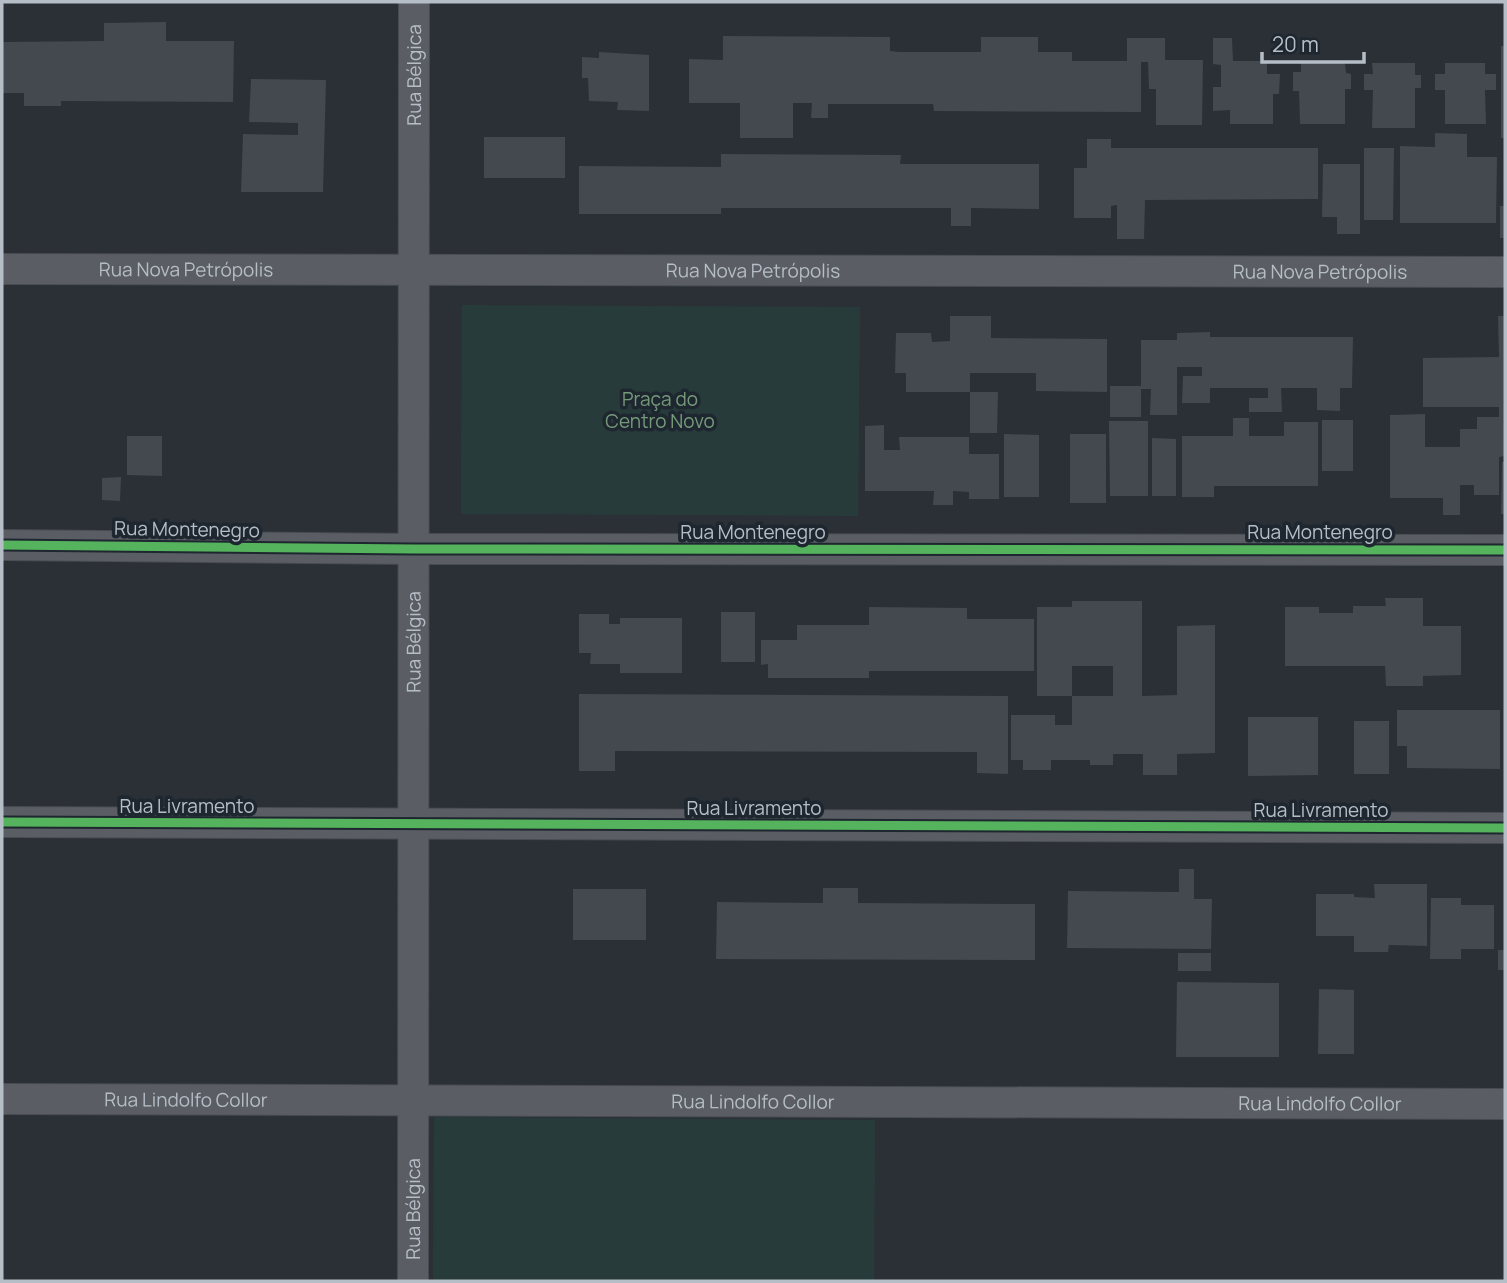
<svg xmlns="http://www.w3.org/2000/svg" width="1507" height="1283" font-family="Manrope,sans-serif">
	<rect width="100%" height="100%" fill="#2a3036"/>
	<g fill="#283b3b">
		<polygon points="462,305 860,307 858,516 461,514"/>
		<polygon points="434,1117 875,1120 874,1281 433,1281"/>
	</g>
	<g fill="#43494e">
		<polygon points="166,22 166,41 234,41 233,102 61,101 61,106 24,106 24,93 2,93 2,42 104,41 104,23"/>
		<polygon points="723,36 890,37 890,51 899,52 981,52 981,37 1038,37 1038,52 1072,52 1072,61 1127,61 1127,38 1165,38 1165,60 1203,60 1202,125 1156,125 1156,89 1149,89 1148,62 1141,62 1141,112 934,111 933,104 828,104 828,118 811,118 812,103 793,103 793,138 740,138 740,103 689,103 689,59 723,60"/>
		<polygon points="1213,38 1232,38 1233,61 1267,61 1267,74 1280,74 1279,94 1273,94 1273,124 1230,124 1230,110 1213,111 1213,87 1221,87 1221,65 1213,64"/>
		<rect x="1501" y="46" width="4" height="92"/>
		<polygon points="599,52 649,55 649,111 617,110 618,102 589,101 588,78 582,78 582,57 599,58"/>
		<polygon points="1301,63 1345,63 1346,73 1351,74 1351,89 1345,89 1345,124 1300,124 1299,91 1293,91 1293,72 1301,72"/>
		<polygon points="1372,63 1415,63 1415,75 1421,75 1421,88 1415,88 1415,128 1372,128 1373,90 1364,90 1364,74 1373,74"/>
		<polygon points="1445,63 1485,63 1485,74 1496,74 1496,90 1485,90 1486,124 1445,124 1445,90 1435,90 1435,74 1445,74"/>
		<polygon points="251,79 326,80 323,192 241,192 243,134 298,135 298,123 249,122"/>
		<polygon points="1435,133 1467,134 1467,157 1497,157 1496,223 1400,223 1400,146 1435,147"/>
		<rect x="484" y="137" width="81" height="41"/>
		<polygon points="1087,139 1111,139 1111,148 1318,148 1318,199 1145,200 1144,239 1117,239 1117,205 1111,206 1111,218 1074,218 1074,168 1087,168"/>
		<polygon points="1364,148 1394,148 1393,220 1364,220"/>
		<polygon points="721,154 901,155 900,164 1039,164 1039,209 971,208 971,226 951,226 951,208 721,208 721,214 579,214 579,166 721,167"/>
		<polygon points="1323,164 1360,164 1360,234 1337,234 1337,217 1322,217"/>
		<rect x="1500" y="206" width="5" height="32"/>
		<polygon points="950,316 991,316 991,338 1107,339 1107,392 1036,391 1036,373 970,373 970,392 906,392 906,373 895,373 896,333 931,333 932,342 950,341"/>
		<polygon points="1498,316 1505,316 1505,456 1499,457 1499,495 1474,495 1474,485 1460,485 1460,515 1443,515 1443,498 1390,498 1390,415 1425,414 1425,447 1460,447 1460,429 1477,429 1477,417 1499,417 1499,407 1423,407 1423,358 1499,357"/>
		<polygon points="1210,332 1210,337 1353,337 1352,388 1340,388 1340,411 1317,410 1317,388 1281,388 1282,412 1249,412 1249,398 1268,398 1268,388 1210,388 1210,403 1182,403 1183,376 1202,376 1202,367 1177,367 1177,415 1150,415 1151,389 1141,389 1141,417 1110,417 1110,386 1141,386 1141,340 1177,340 1177,333"/>
		<polygon points="970,392 998,392 997,433 970,433"/>
		<polygon points="1233,418 1249,418 1249,436 1284,436 1284,422 1318,422 1318,486 1214,486 1214,497 1182,497 1182,436 1233,436"/>
		<rect x="1322" y="420" width="31" height="51"/>
		<polygon points="1109,421 1148,421 1148,496 1110,496"/>
		<polygon points="884,425 884,450 900,450 899,437 969,437 969,454 999,454 999,499 969,499 969,492 953,491 953,505 933,505 934,491 865,491 865,426"/>
		<polygon points="1004,434 1039,435 1039,497 1004,497"/>
		<rect x="1070" y="434" width="36" height="69"/>
		<polygon points="127,436 162,436 162,476 127,475"/>
		<polygon points="1152,438 1176,439 1176,496 1152,496"/>
		<polygon points="1502,462 1505,462 1505,514 1501,514"/>
		<polygon points="121,477 120,501 102,500 102,478"/>
		<polygon points="1385,598 1423,598 1423,626 1461,626 1461,675 1423,676 1423,686 1386,686 1385,666 1285,666 1285,607 1319,607 1319,613 1353,613 1353,606 1386,606"/>
		<polygon points="1072,601 1142,601 1142,696 1177,695 1177,626 1215,625 1215,753 1177,754 1177,775 1143,775 1143,754 1113,754 1113,765 1090,765 1090,760 1051,760 1051,770 1023,770 1023,760 1011,760 1011,715 1055,715 1055,725 1072,725 1072,696 1113,696 1113,666 1072,666 1072,696 1037,696 1037,607 1072,607"/>
		<polygon points="869,607 967,608 967,619 1034,619 1034,671 869,671 869,678 768,678 768,664 761,665 761,640 797,640 797,625 869,625"/>
		<rect x="721" y="612" width="34" height="50"/>
		<polygon points="579,614 609,614 609,624 620,624 620,618 682,618 682,673 620,673 620,664 590,664 591,653 579,653"/>
		<polygon points="579,694 1008,696 1008,774 977,773 977,752 615,751 615,771 579,771"/>
		<polygon points="1397,710 1500,710 1500,769 1407,768 1407,746 1397,746"/>
		<polygon points="1248,717 1318,717 1318,775 1248,776"/>
		<rect x="1354" y="721" width="35" height="53"/>
		<polygon points="1179,869 1194,869 1194,899 1212,899 1211,949 1067,948 1068,891 1179,892"/>
		<polygon points="1374,884 1427,884 1427,946 1389,945 1388,952 1354,952 1354,936 1316,936 1316,894 1354,894 1354,897 1375,898"/>
		<polygon points="823,888 858,888 858,903 1035,904 1035,960 716,959 717,902 823,903"/>
		<rect x="573" y="889" width="73" height="51"/>
		<polygon points="1431,898 1461,898 1461,905 1494,905 1494,949 1461,949 1461,959 1430,959"/>
		<rect x="1498" y="950" width="7" height="20"/>
		<rect x="1178" y="953" width="33" height="18"/>
		<polygon points="1177,982 1279,983 1279,1057 1176,1057"/>
		<polygon points="1319,989 1354,990 1354,1054 1318,1054"/>
	</g>
	<g fill="none" stroke-linecap="round" stroke-linejoin="round">
		<defs>
			<g id="street">
				<path id="s1" d="M2,269l1503,3"/>
				<polyline points="2,545 413,549 1505,550"/>
				<polyline points="2,822 1505,828"/>
				<path id="s2" d="M2,1099l1503,5"/>
				<path id="s3" d="M413,1281l1,-1279"/>
			</g>
		</defs>
		<use href="#street" stroke="#484c51" stroke-width="32"/>
		<use href="#street" stroke="#5a5e64" stroke-width="30"/>
		<defs>
			<g id="cycleway">
				<polyline points="2,545 413,549 1505,550"/>
				<polyline points="2,822 1505,828"/>
			</g>
		</defs>
		<use href="#cycleway" stroke="#1e272f" stroke-width="13"/>
		<use href="#cycleway" stroke="#56b35d" stroke-width="9"/>
	</g>
	<g text-anchor="middle" stroke-width="7" stroke-linejoin="round" paint-order="stroke">
		<g font-size="19" fill="#b5bdc6" stroke="#1e272f">
			<text dy="7" stroke="none"><textPath href="#s3" startOffset="1206">Rua Bélgica</textPath></text>
			<text dy="7" stroke="none"><textPath href="#s1" startOffset="184">Rua Nova Petrópolis</textPath></text>
			<text dy="7" stroke="none"><textPath href="#s1" startOffset="751">Rua Nova Petrópolis</textPath></text>
			<text dy="7" stroke="none"><textPath href="#s1" startOffset="1318">Rua Nova Petrópolis</textPath></text>
			<text transform="translate(187 529) rotate(1)" y="7">Rua Montenegro</text>
			<text x="753" y="539">Rua Montenegro</text>
			<text x="1320" y="539">Rua Montenegro</text>
			<text dy="7" stroke="none"><textPath href="#s3" startOffset="639">Rua Bélgica</textPath></text>
			<text x="187" y="813">Rua Livramento</text>
			<text x="754" y="815">Rua Livramento</text>
			<text x="1321" y="817">Rua Livramento</text>
			<text dy="7" stroke="none"><textPath href="#s2" startOffset="184">Rua Lindolfo Collor</textPath></text>
			<text dy="7" stroke="none"><textPath href="#s2" startOffset="751">Rua Lindolfo Collor</textPath></text>
			<text dy="7" stroke="none"><textPath href="#s2" startOffset="1318">Rua Lindolfo Collor</textPath></text>
			<text dy="7" stroke="none"><textPath href="#s3" startOffset="72">Rua Bélgica</textPath></text>
		</g>
		<g font-size="19" fill="#759a7a" stroke="#1e272f">
			<text x="660" y="406">Praça do<tspan x="660" dy="22">Centro Novo</tspan></text>
		</g>
	</g>
	<rect width="1507" height="1283" fill="none" stroke="#b5bdc6" stroke-width="7"/>
	<path d="M1262 52v10h102v-10" fill="none" stroke="#b5bdc6" stroke-width="3.5"/>
	<text x="1272" y="52" font-size="21" fill="#b5bdc6" stroke="#1e272f" stroke-width="5" paint-order="stroke">20 m</text>
</svg>
